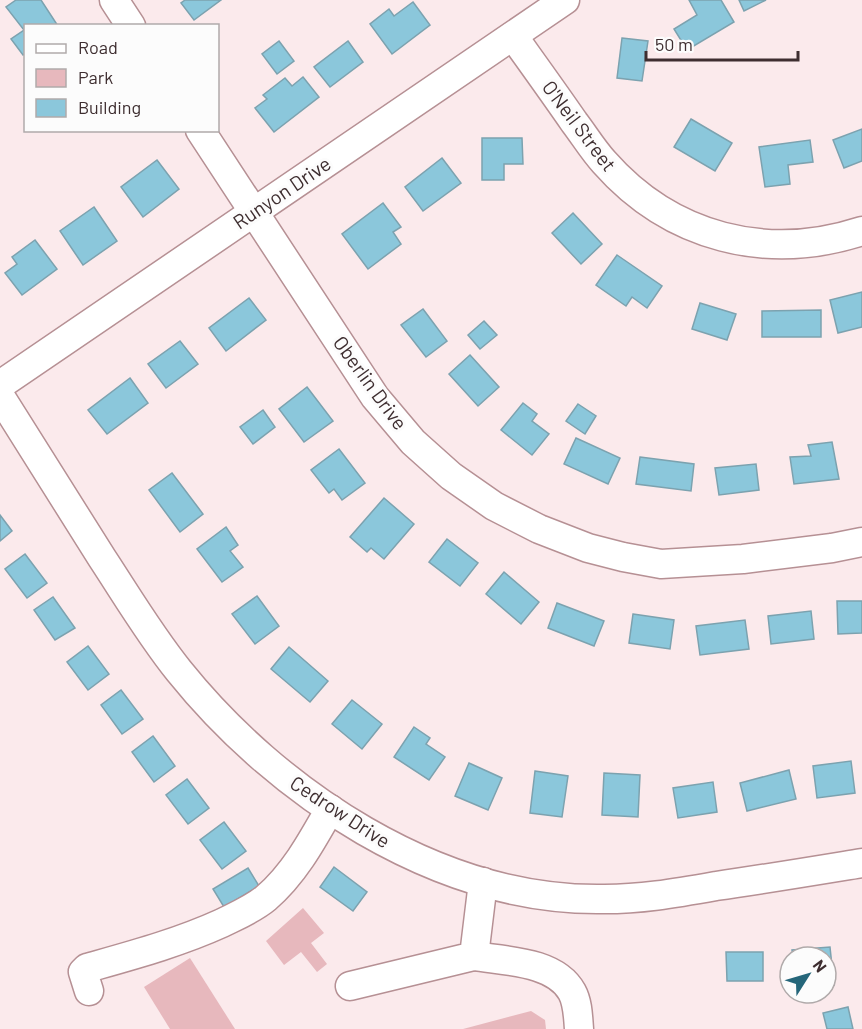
<svg xmlns="http://www.w3.org/2000/svg" width="862" height="1029" font-family="Barlow,sans-serif">
	<rect width="100%" height="100%" fill="#fbeaec"/>
	<g fill="#e7b8bd">
		<polygon points="303,908 324,933 311,943 327,964 317,972 301,952 284,965 266,941"/>
		<polygon points="190,958 235,1029 170,1029 144,987"/>
		<polygon points="531,1011 545,1020 546,1029 463,1029"/>
	</g>
	<g fill="#8bc7db" stroke="#7ca2af" stroke-width="1.5">
		<polygon points="16,0 41,0 58,26 26,26 26,53 23,55 11,39 24,30 6,7"/>
		<polygon points="185,0 221,0 194,20 181,3"/>
		<polygon points="689,0 721,0 734,22 687,50 674,29 697,15"/>
		<polygon points="739,0 766,0 744,11"/>
		<polygon points="413,2 430,25 392,54 370,24 389,9 394,16"/>
		<polygon points="622,38 648,41 642,81 617,78"/>
		<polygon points="279,41 294,61 277,74 262,54"/>
		<polygon points="348,41 363,62 330,87 314,67"/>
		<polygon points="303,77 319,97 274,132 255,108 267,99 263,95 285,78 292,86"/>
		<polygon points="691,119 732,143 715,171 674,147"/>
		<polygon points="862,129 862,161 844,168 833,140"/>
		<polygon points="482,138 522,138 523,164 504,164 504,180 482,180"/>
		<polygon points="810,140 813,162 788,165 790,184 765,187 759,147"/>
		<polygon points="442,158 461,183 423,211 405,187"/>
		<polygon points="157,160 179,189 143,217 121,187"/>
		<polygon points="383,203 401,227 393,232 401,244 368,269 342,234"/>
		<polygon points="94,207 117,241 83,265 60,231"/>
		<polygon points="573,213 602,244 581,264 552,233"/>
		<polygon points="35,240 57,269 22,295 5,273 17,264 12,257"/>
		<polygon points="617,255 662,286 647,308 632,297 626,306 596,285"/>
		<polygon points="862,292 862,327 838,333 830,300"/>
		<polygon points="249,298 266,320 226,351 209,328"/>
		<polygon points="700,303 736,314 727,340 692,329"/>
		<polygon points="423,309 447,341 426,357 401,325"/>
		<polygon points="821,310 821,337 762,337 762,311"/>
		<polygon points="484,321 497,335 480,349 468,335"/>
		<polygon points="180,341 198,364 166,388 148,364"/>
		<polygon points="470,355 499,387 478,406 449,374"/>
		<polygon points="130,378 148,403 107,434 88,410"/>
		<polygon points="307,387 333,421 304,442 279,409"/>
		<polygon points="523,403 537,414 532,421 549,434 532,455 501,430"/>
		<polygon points="578,404 596,416 585,434 566,421"/>
		<polygon points="263,410 275,427 253,444 240,427"/>
		<polygon points="576,438 620,458 608,484 564,464"/>
		<polygon points="832,442 839,479 794,484 790,457 811,456 808,445"/>
		<polygon points="339,449 365,483 342,500 334,489 329,493 311,470"/>
		<polygon points="640,457 694,464 691,491 636,484"/>
		<polygon points="756,464 759,490 719,495 715,468"/>
		<polygon points="172,473 203,514 180,532 149,490"/>
		<polygon points="384,498 414,524 384,559 371,548 367,552 350,537"/>
		<polygon points="0,515 12,531 0,541"/>
		<polygon points="226,527 238,545 230,551 243,567 222,582 197,549"/>
		<polygon points="447,539 478,563 460,586 429,562"/>
		<polygon points="25,554 47,583 27,598 5,569"/>
		<polygon points="504,572 539,602 521,624 486,594"/>
		<polygon points="257,596 279,626 255,644 232,614"/>
		<polygon points="53,597 75,628 55,640 34,610"/>
		<polygon points="837,601 862,601 862,633 838,634"/>
		<polygon points="557,603 604,621 594,646 548,628"/>
		<polygon points="811,611 814,639 771,644 768,616"/>
		<polygon points="633,614 674,620 670,649 629,643"/>
		<polygon points="745,620 749,649 700,655 696,626"/>
		<polygon points="88,646 109,674 88,690 67,662"/>
		<polygon points="289,647 328,681 310,702 271,669"/>
		<polygon points="121,690 143,719 122,734 101,705"/>
		<polygon points="352,700 382,724 362,749 332,724"/>
		<polygon points="414,727 430,738 426,744 445,757 429,780 394,757"/>
		<polygon points="153,736 175,766 154,782 132,752"/>
		<polygon points="851,761 855,793 817,798 813,766"/>
		<polygon points="469,763 502,778 488,810 455,796"/>
		<polygon points="789,770 796,799 747,811 740,783"/>
		<polygon points="535,771 568,776 562,817 530,813"/>
		<polygon points="604,773 640,775 638,817 602,815"/>
		<polygon points="187,779 209,808 188,824 166,795"/>
		<polygon points="713,782 717,812 678,818 673,788"/>
		<polygon points="224,822 246,851 222,869 200,840"/>
		<polygon points="334,867 367,892 353,911 320,887"/>
		<polygon points="248,868 259,886 224,907 213,889"/>
		<polygon points="830,947 834,985 826,985 826,957 793,957 792,950"/>
		<polygon points="726,952 763,952 763,981 727,981"/>
		<polygon points="848,1007 853,1029 827,1029 823,1013"/>
	</g>
	<g fill="none" stroke-linecap="round" stroke-linejoin="round">
		<defs>
			<g id="minor">
				<polyline points="114,0 131,26"/>
				<path d="M513,36c20,28 41,57 61,86 10,13 19,28 30,40 67,76 163,100 258,69"/>
				<polyline points="200,130 375,397 413,442 451,476 494,506 539,529 588,548 623,557 661,564 743,559 832,548 862,542"/>
				<polyline points="0,385 565,0"/>
				<path d="M0,396c34,54 68,108 102,162 25,38 48,77 77,113 98,122 257,228 418,228 40,1 80,-6 119,-13 49,-7 97,-15 146,-23"/>
				<path d="M474,956c31,5 81,5 98,36 6,11 6,25 7,37"/>
				<polyline points="350,986 474,956 483,882"/>
				<path d="M89,991l-6,-19 4,-4c46,-13 91,-25 135,-45 14,-7 31,-14 44,-25 28,-24 46,-57 64,-89"/>
			</g>
		</defs>
		<use href="#minor" stroke="#b69094" stroke-width="31"/>
		<use href="#minor" stroke="#fff" stroke-width="28"/>
	</g>
	<g text-anchor="middle" stroke-width="6" stroke-linejoin="round" paint-order="stroke">
		<g font-size="20" fill="#3e2e30" stroke="#fcfcfc">
			<text transform="translate(579 126) rotate(53)" y="7">O'Neil Street</text>
			<text transform="translate(282 193) rotate(-34)" y="7">Runyon Drive</text>
			<text transform="translate(370 383) rotate(54)" y="7">Oberlin Drive</text>
			<text transform="translate(340 812) rotate(33)" y="7">Cedrow Drive</text>
		</g>
	</g>
	<rect x="24" y="24" width="195" height="108" fill="#fcfcfc" stroke="#b0aaaa" stroke-width="1.5"/>
	<rect x="36" y="44" width="30" height="9" fill="#ffffff" stroke="#b0aaaa" stroke-width="1.5"/>
	<text x="78" y="54" font-size="18" fill="#3e2e30">Road</text>
	<rect x="36" y="69" width="30" height="18" fill="#e7b8bd" stroke="#b0aaaa" stroke-width="1.5"/>
	<text x="78" y="84" font-size="18" fill="#3e2e30">Park</text>
	<rect x="36" y="99" width="30" height="18" fill="#8bc7db" stroke="#b0aaaa" stroke-width="1.5"/>
	<text x="78" y="114" font-size="18" fill="#3e2e30">Building</text>
	<g transform="translate(808 975) rotate(53)"><circle r="28" fill="#fcfcfc" stroke="#b0aaaa" stroke-width="1.5"/>
	<path d="M0-4.5L10 22L0 15L-10 22Z" fill="#25667a"/>
	<text y="-9" font-size="16" font-weight="bold" text-anchor="middle" fill="#3e2e30">N</text>
	</g>
	<path d="M646 51v9h152v-9" fill="none" stroke="#3e2e30" stroke-width="3"/>
	<text x="655" y="51" font-size="18" fill="#3e2e30" stroke="#fcfcfc" stroke-width="4.5" paint-order="stroke">50 m</text>
</svg>
